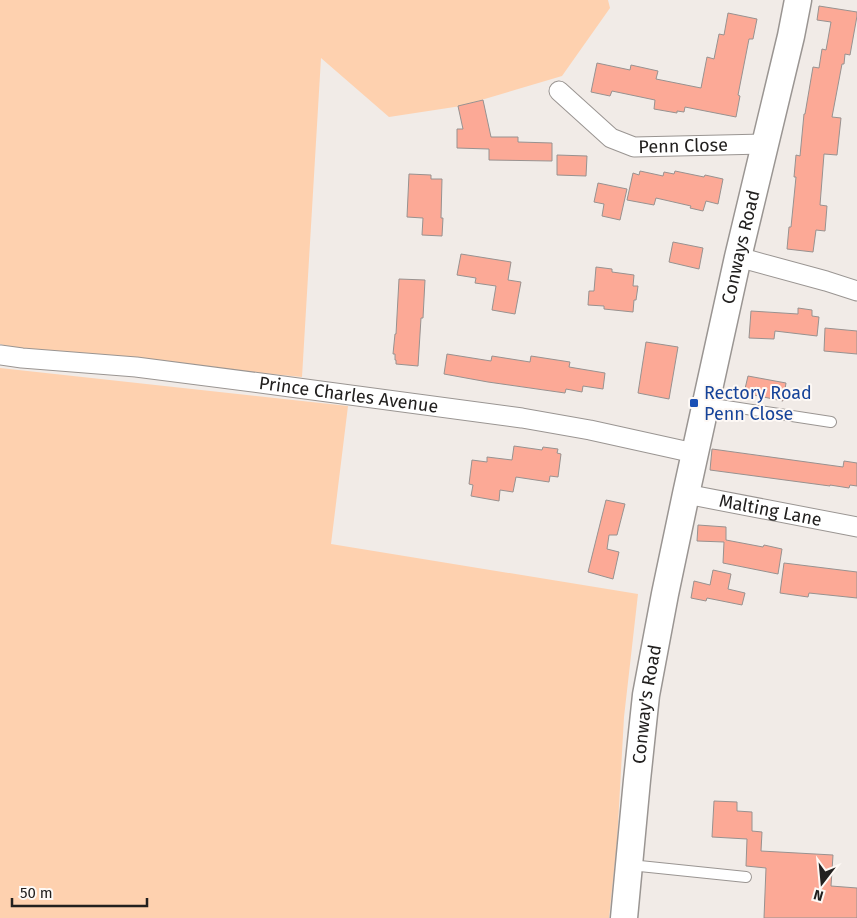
<svg xmlns="http://www.w3.org/2000/svg" width="857" height="918" font-family="'Fira Sans',sans-serif">
	<rect width="100%" height="100%" fill="#f1ebe7"/>
	<g fill="#fed1af">
		<polygon points="0,0 608,0 610,8 562,76 461,106 389,117 321,58 302,377 16,348 0,344"/>
		<polygon points="0,368 348,406 331,544 638,594 624,717 617,842 609,918 0,918"/>
	</g>
	<g fill="#fca996" stroke="#989290">
		<polygon points="819,6 857,12 857,16 850,55 845,54 844,64 842,64 832,117 841,118 837,155 824,154 820,205 827,206 825,231 816,230 813,252 787,249 789,227 791,227 796,177 794,177 796,155 800,156 804,114 805,114 813,67 819,68 822,49 826,50 831,22 817,20"/>
		<polygon points="728,13 757,19 753,39 749,39 738,95 740,96 736,117 685,107 684,112 677,111 677,113 654,109 655,100 612,91 610,96 591,92 597,63 630,70 631,65 658,71 656,79 701,88 707,57 714,59 719,34 724,35"/>
		<polygon points="483,100 491,137 518,137 518,142 552,143 552,161 489,160 489,149 457,148 457,129 463,129 458,106"/>
		<polygon points="557,155 587,156 586,176 557,175"/>
		<polygon points="640,171 663,176 664,172 674,174 675,171 704,177 705,175 723,179 718,204 706,201 703,211 690,208 691,206 656,198 654,205 627,200 633,173 639,175"/>
		<polygon points="409,174 431,175 431,179 442,179 441,218 443,218 442,236 422,235 423,218 407,217"/>
		<polygon points="598,183 627,189 620,220 602,216 604,204 594,202"/>
		<polygon points="673,242 703,248 699,269 669,262"/>
		<polygon points="461,254 511,262 508,280 521,282 515,314 492,310 496,286 475,283 476,278 457,275"/>
		<polygon points="596,267 612,269 612,272 634,275 633,286 638,286 636,300 634,300 633,312 604,309 604,306 588,305 589,291 594,291"/>
		<polygon points="399,279 425,280 423,318 421,318 418,366 396,364 396,360 395,360 395,354 393,354 395,334 396,334"/>
		<polygon points="798,308 812,310 812,316 819,317 817,336 775,331 774,339 749,338 751,311 798,314"/>
		<polygon points="825,328 857,331 857,354 824,351"/>
		<polygon points="646,342 678,347 669,399 638,393"/>
		<polygon points="447,354 491,361 492,356 530,362 531,356 570,362 569,367 605,373 603,389 583,386 582,392 566,389 565,393 488,382 444,374"/>
		<polygon points="748,376 786,383 783,401 744,393"/>
		<polygon points="514,446 542,450 543,447 558,449 557,453 561,454 558,477 550,476 549,482 516,477 513,492 500,490 499,501 471,496 473,485 469,484 472,460 487,462 487,457 512,460"/>
		<polygon points="712,449 843,467 844,461 857,463 857,486 850,485 849,488 830,485 830,486 710,470"/>
		<polygon points="606,500 625,504 617,535 609,535 607,549 619,552 613,579 588,572"/>
		<polygon points="698,525 726,527 726,540 763,547 764,545 782,549 778,574 723,563 724,542 697,541"/>
		<polygon points="784,563 857,572 857,598 809,593 808,597 780,593"/>
		<polygon points="713,570 731,574 728,589 745,593 742,605 707,598 706,601 691,598 694,581 710,585"/>
		<polygon points="714,801 737,802 737,811 752,812 752,831 762,832 761,851 833,855 831,886 857,888 857,918 764,918 766,868 746,866 747,839 712,837"/>
	</g>
	<g fill="none" stroke-linecap="round" stroke-linejoin="round">
		<defs>
			<g id="lane">
				<polyline points="707,403 831,422"/>
				<polyline points="630,865 746,877"/>
			</g>
			<g id="street">
				<path id="s1" d="M559,91l52,47 23,9 132,-3"/>
				<polyline points="738,257 826,281 857,291"/>
				<path id="s2" d="M0,355l22,3 114,9 132,17 254,34 68,12 104,23"/>
				<path id="s3" d="M686,494l171,33"/>
			</g>
			<g id="secondary">
				<path id="s4" d="M624,918l13,-138 9,-85 19,-101 21,-100 52,-237 53,-221 7,-36"/>
			</g>
		</defs>
		<use href="#lane" stroke="#9a9592" stroke-width="12"/>
		<use href="#street" stroke="#9a9592" stroke-width="21"/>
		<use href="#secondary" stroke="#9a9592" stroke-width="29"/>
		<use href="#lane" stroke="#fff" stroke-width="10"/>
		<use href="#street" stroke="#fff" stroke-width="19"/>
		<use href="#secondary" stroke="#fff" stroke-width="26"/>
	</g>
	<rect fill="#1a4fb4" stroke="#fef9f5" stroke-width="2" x="689" y="398" width="10" height="10" rx="2.5"/>
	<g text-anchor="middle" stroke-width="4" stroke-linejoin="round" paint-order="stroke">
		<g font-size="18" fill="#22201f" stroke="#fef9f5">
			<text dy="6" stroke="none"><textPath href="#s1" startOffset="144">Penn Close</textPath></text>
			<text dy="6" stroke="none"><textPath href="#s4" startOffset="682">Conways Road</textPath></text>
			<text dy="6" stroke="none"><textPath href="#s2" startOffset="351">Prince Charles Avenue</textPath></text>
			<text dy="6" stroke="none"><textPath href="#s3" startOffset="86">Malting Lane</textPath></text>
			<text dy="6" stroke="none"><textPath href="#s4" startOffset="215">Conway's Road</textPath></text>
		</g>
		<g font-size="18" fill="#164399" stroke="#fef9f5" text-anchor="start">
			<text x="704" y="399">Rectory Road<tspan x="704" dy="21">Penn Close</tspan></text>
		</g>
	</g>
	<g transform="translate(822 883) rotate(196)" stroke="#fef9f5" stroke-width="4" paint-order="stroke">
	<path d="M0-4L9 19L0 12L-9 19Z" fill="#22201f"/>
	<text y="-8" font-size="14" font-weight="bold" text-anchor="middle" fill="#22201f">N</text>
	</g>
	<path d="M12 898v8h135v-8" fill="none" stroke="#22201f" stroke-width="2.5"/>
	<text x="20" y="898" font-size="15" fill="#22201f" stroke="#fef9f5" stroke-width="4" paint-order="stroke">50 m</text>
</svg>
